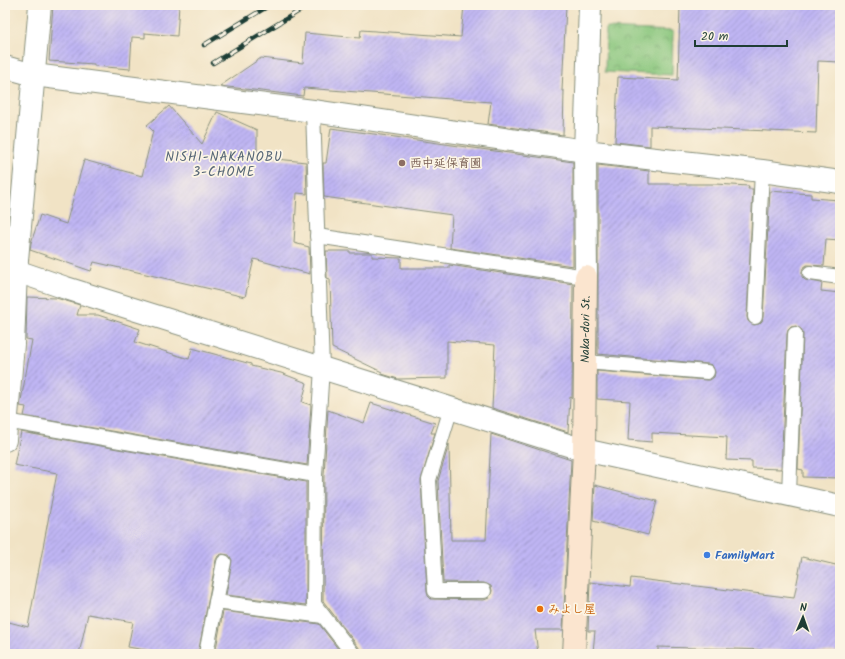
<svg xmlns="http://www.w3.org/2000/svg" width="845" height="659" font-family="Kalam,'Klee One',sans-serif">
	<defs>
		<pattern id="park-crowns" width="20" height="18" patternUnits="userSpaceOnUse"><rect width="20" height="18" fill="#89c67d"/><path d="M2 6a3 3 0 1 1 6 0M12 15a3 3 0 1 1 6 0" fill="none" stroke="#6fa267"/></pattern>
		<pattern id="building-hatch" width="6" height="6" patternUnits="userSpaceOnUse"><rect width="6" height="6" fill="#c0b6f4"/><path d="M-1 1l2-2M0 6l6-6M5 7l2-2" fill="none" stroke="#9b95c6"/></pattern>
	</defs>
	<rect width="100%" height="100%" fill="#fcf5e5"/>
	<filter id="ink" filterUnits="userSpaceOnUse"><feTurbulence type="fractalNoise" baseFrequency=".025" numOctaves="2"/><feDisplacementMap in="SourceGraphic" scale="8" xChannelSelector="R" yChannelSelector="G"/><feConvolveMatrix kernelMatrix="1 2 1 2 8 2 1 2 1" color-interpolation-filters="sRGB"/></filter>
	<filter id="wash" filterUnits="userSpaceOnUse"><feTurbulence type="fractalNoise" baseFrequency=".012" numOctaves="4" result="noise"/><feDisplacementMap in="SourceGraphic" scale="16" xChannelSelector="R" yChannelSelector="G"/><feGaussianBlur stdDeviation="0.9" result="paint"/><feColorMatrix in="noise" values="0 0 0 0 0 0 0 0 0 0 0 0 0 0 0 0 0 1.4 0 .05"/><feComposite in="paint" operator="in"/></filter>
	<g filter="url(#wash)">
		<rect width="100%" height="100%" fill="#f1e3c5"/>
		<polygon fill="url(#park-crowns)" stroke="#548258" points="606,28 673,31 672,75 605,72"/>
		<g id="blocks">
			<g fill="url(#building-hatch)">
				<polygon points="53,5 179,5 177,36 145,33 145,38 132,37 130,69 94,66 94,64 49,61"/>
				<polygon points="464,5 566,5 562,91 564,91 563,135 488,124 491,102 304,88 303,96 220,86 261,58 303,63 305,33 360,38 361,30 461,37"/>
				<polygon points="680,5 840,5 840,62 818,61 816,133 650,126 650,146 615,142 618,77 678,80"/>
				<polygon points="169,106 202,144 217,112 257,130 257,157 306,162 307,194 297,193 294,243 309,247 310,274 254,259 245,297 94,262 91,271 30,250 31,243 40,215 66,224 84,160 142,176 153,131 147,125"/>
				<polygon points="331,128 573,162 573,266 450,248 452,215 324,197 323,163 326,163"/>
				<polygon points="598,165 649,171 649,184 715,184 749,186 748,189 753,189 747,317 748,321 754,325 759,324 762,321 763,317 770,191 811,194 811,198 840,200 840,240 826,239 824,266 807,265 803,268 802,272 802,277 805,280 822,283 821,291 840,293 840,407 838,448 840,448 840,478 803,477 803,470 798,469 803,334 802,330 796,326 791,327 788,330 787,334 781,469 752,468 752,461 726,460 727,437 652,433 652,442 628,440 630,401 597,399 597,371 706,380 710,380 714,377 715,372 712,365 708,364 598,354"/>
				<polygon points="326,251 350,251 350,253 372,253 372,257 401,258 401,268 449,268 449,265 573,284 572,398 570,397 568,432 492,408 495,345 447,341 447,378 398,379 382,374 382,372 332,348 330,279 327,278"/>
				<polygon points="27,297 56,298 80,305 77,315 98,315 140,329 135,342 189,359 192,348 251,364 251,366 281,373 307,383 302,402 311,405 307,465 24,416 26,407 20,406 32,340 26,339"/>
				<polygon points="371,403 435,423 431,433 435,433 421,480 427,591 428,596 431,599 484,600 489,598 492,591 491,586 484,583 443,582 438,481 449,444 451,540 486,540 491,434 571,460 563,630 535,630 538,654 361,654 360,649 323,601 324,475 328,410 364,423"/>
				<polygon points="21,432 306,482 306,605 226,595 232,560 229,555 222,554 218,556 216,560 198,654 167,654 128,647 133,622 88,614 79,654 5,654 5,621 28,627 57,473 14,465"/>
				<polygon points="595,485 657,501 648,535 593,521"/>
				<polygon points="802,557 840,566 840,652 658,647 658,654 630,654 593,652 595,631 588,631 590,582 630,587 631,578 794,598"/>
				<polygon points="223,611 319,624 342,654 215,654"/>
			</g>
		</g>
	</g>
	<g filter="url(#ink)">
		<use href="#blocks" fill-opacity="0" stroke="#88907c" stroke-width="1"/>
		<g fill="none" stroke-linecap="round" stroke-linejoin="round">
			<defs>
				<g id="lane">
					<polyline points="313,111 322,368 315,475 314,604 353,654"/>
					<polyline points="317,236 586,277"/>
					<polyline points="810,273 840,277"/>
					<polyline points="755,317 762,171"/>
					<polyline points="586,362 707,372"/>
					<polyline points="451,408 429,480 435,591 484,591"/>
					<polyline points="6,421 315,475"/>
					<polyline points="789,494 795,334"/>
					<polyline points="216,602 224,562"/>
					<polyline points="206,654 216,602 323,616"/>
				</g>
				<g id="street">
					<polyline points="5,67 34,75 313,111 585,151 762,171 840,182"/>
					<polyline points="5,267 66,288 584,450 840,506"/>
					<polyline points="586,277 585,151 590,5"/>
					<polyline points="5,440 13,344 16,271 40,5"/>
				</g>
				<g id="secondary">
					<path id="s1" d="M574,654l10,-204 2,-173"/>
				</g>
			</defs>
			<use href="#lane" stroke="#88907c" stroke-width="16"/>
			<use href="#street" stroke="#88907c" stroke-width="24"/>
			<use href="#secondary" stroke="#88907c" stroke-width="24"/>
			<use href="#lane" stroke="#fff" stroke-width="14"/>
			<use href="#street" stroke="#fff" stroke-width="22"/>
			<use href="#secondary" stroke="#fbe5cf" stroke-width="22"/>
			<defs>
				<g id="rail">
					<polyline points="204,45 270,5"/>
					<polyline points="213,63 309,5"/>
				</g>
			</defs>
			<use href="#rail" stroke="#1f3d34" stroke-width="4.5"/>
			<use href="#rail" stroke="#fcf5e5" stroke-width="3" stroke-dasharray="9" stroke-linecap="butt"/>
		</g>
	</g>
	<circle fill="#8d6e63" stroke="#fcf5e5" stroke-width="1.5" cx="402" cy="163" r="4"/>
	<circle fill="#3f7fe0" stroke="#fcf5e5" stroke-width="1.5" cx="707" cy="555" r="4"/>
	<circle fill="#e8710a" stroke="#fcf5e5" stroke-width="1.5" cx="540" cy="609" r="4"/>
	<g text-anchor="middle" stroke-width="3.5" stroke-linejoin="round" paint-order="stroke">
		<g font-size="12" font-weight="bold" fill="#785e54" stroke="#fcf5e5" text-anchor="start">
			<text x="410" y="167">西中延保育園</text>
		</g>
		<g font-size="12" fill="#1f3d34" stroke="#fcf5e5">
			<text dy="4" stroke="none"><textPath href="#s1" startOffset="325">Naka-dori St.</textPath></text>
		</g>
		<g font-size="12" font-weight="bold" fill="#366cbe" stroke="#fcf5e5" text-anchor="start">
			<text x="715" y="559">FamilyMart</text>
		</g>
		<g font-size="12" font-weight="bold" fill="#c56008" stroke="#fcf5e5" text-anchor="start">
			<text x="548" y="613">みよし屋</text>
		</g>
		<g font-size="13" letter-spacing="1" fill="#576777" stroke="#fcf5e5">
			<text x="224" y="161">NISHI-NAKANOBU<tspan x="224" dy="15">3-CHOME</tspan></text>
		</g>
	</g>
	<rect width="845" height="659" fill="none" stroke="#fcf5e5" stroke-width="20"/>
	<g transform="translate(803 617) rotate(2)" stroke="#fcf5e5" stroke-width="3" paint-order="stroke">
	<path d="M0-3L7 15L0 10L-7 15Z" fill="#1f3d34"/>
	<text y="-6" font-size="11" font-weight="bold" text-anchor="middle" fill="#1f3d34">N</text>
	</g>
	<path d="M695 40v6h92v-6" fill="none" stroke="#1f3d34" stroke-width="2"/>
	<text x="701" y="40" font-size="12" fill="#1f3d34" stroke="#fcf5e5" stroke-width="3" paint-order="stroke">20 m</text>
</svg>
